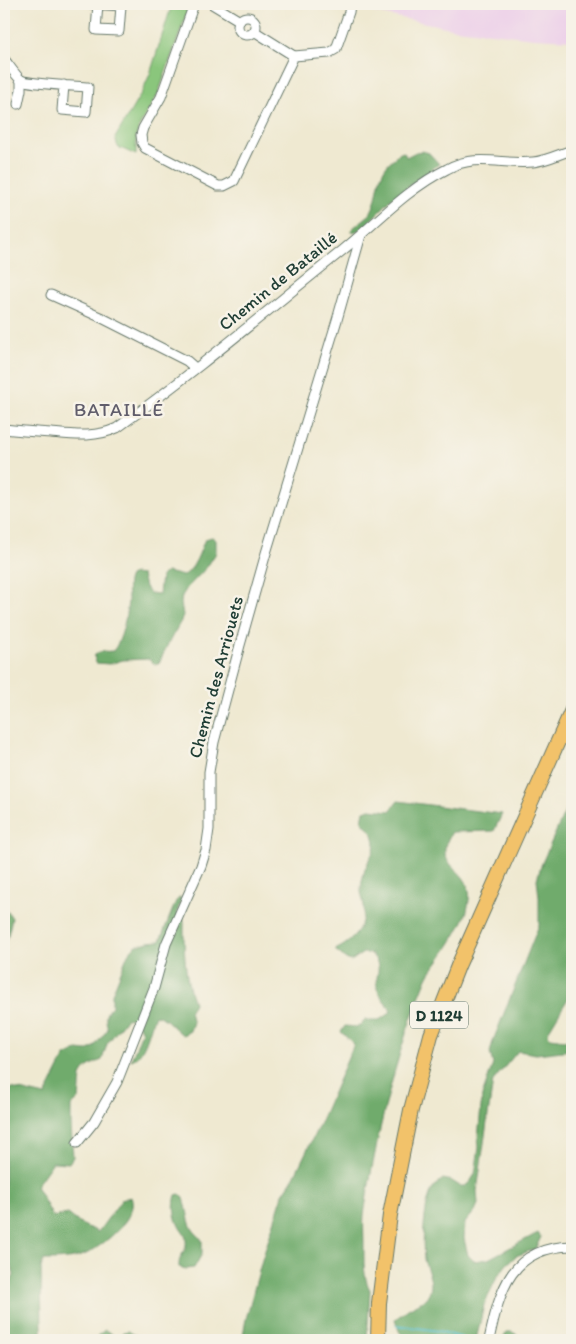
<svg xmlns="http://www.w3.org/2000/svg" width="576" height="1344" font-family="Itim,sans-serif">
	<rect width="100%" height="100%" fill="#f7f3e8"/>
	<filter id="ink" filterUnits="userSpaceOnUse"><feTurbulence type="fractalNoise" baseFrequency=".02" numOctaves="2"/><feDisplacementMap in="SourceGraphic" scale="10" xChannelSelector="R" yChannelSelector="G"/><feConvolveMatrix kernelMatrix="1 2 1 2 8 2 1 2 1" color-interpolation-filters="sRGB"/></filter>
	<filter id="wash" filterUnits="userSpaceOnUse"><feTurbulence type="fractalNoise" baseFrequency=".0096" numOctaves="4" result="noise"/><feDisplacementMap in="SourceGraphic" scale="20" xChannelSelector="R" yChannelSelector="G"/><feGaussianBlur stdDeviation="1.12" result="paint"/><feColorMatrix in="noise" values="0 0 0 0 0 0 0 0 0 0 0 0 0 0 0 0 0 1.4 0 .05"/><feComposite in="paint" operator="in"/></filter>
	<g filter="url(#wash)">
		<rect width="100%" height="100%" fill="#efe9d1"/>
		<polygon fill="#edd1e9" points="360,4 572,4 572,40 534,38 455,29 362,10"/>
		<polygon fill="#8ac67c" stroke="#548258" points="172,4 190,4 158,94 140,125 136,136 136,155 118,147 115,138 142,92 150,74"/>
		<g fill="#6fab6c" stroke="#477450">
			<path d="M422,151l7,2 10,11 -47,35 -30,30 -8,3 -3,-2c4,-4 15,-12 18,-15 13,-19 4,-40 25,-57 3,-3 5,-5 10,-6l2,5 10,-5z"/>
			<path d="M212,537l4,3v13l-9,14 -20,21 -5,8 -1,7 2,12 -2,6 -13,23 -9,19 -5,1 -5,-5 -26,1 -14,4 -13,-1 -2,-7 5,-4 14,-1c9,-10 14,-37 15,-51 0,-9 -2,-16 2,-24l4,-2 8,1 3,12 5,6 9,1 2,-18 6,-4 16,4c12,-7 17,-25 22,-37z"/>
			<path d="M572,780v212l-23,38 -1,5 3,3 21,3v9l-36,4 -18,-3 -25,30 -16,110 1,13 -3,7 -10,12 -1,16 4,16 6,6 14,-2 50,-26 3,4 -6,12 -19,7 -10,9 -10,14 -12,26 -8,35h-70l-7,-9 -4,-12c5,-3 9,-7 13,-10 8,-5 16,-6 21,-16 6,-11 -3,-23 -5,-34 -2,-16 0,-50 6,-65 3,-7 8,-11 13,-15l9,2 8,5h5l5,-4 5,-8 4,-27 -1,-9 4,-42 11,-32 -3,-11 3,-12 46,-116v-28l-2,-18 5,-16 28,-63z"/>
			<path d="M398,801l104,13 -8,17 -42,1c-22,34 13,33 17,59 1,4 0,10 -1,15 -2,15 -19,40 -28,53 -4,6 -10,12 -13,19 -21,49 -35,99 -47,151 -6,29 -12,57 -16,86 -1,10 0,20 0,30 0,15 -1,32 6,45l-3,50h-125l4,-21 16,-59 21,-66 11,-17 26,-54 34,-79 -13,-12 4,-6 13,1 7,-7h14l10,-6 2,-4c-4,-6 -9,-11 -12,-17 -8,-17 8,-24 -9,-40h-7l-12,8 -5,-2 -11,-9c19,-9 28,-21 29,-42 0,-5 -2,-11 -3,-16 0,-6 1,-13 3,-19 2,-10 10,-19 11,-29 0,-10 -7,-16 -13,-23l2,-10 6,-2 20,2z"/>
			<path d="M180,897l1,2 -4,14 7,7c0,28 0,57 10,83l-5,9 4,10 -3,9 -7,4c-12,-8 -14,-17 -28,-20 -5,12 -10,42 -24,45l11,-28 -7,-14 -9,1 -19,25 -5,16c-26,10 -20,15 -23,39l-8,7v18l2,33 -4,6 -16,-1 -17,24 17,31 15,-3 13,10 17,8 24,-33 9,-2c9,20 -30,50 -45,57 -13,6 -28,6 -42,6l-3,7 1,64 3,9h-41v-54l6,-1 4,-10 -2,-8 -8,-4v-171l7,-4 34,8 20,-40 12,-6 10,1 7,-4 14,-18c-3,-10 -4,-16 4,-23v-12l16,-40 7,-8 13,-4 12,-1 16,-40z"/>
			<polygon points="4,912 8,912 12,918 7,940 4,941"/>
			<path d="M179,1194l4,2c5,11 4,23 9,32 2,4 7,8 10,12v14l-8,14 -8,1 -7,-2c0,-3 0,-6 1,-8 3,-8 7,-9 6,-19 0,-6 -5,-9 -7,-14 -5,-9 -6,-22 -3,-31z"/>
			<polygon points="105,1330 112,1334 117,1340 97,1340 97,1336"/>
			<polygon points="128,1331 137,1336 140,1340 117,1340 123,1332"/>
			<polygon points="507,1332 512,1332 516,1334 518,1340 501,1340"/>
		</g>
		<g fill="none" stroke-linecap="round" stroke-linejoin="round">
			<polyline stroke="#4ebcc5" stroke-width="2" points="396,1325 439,1331 469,1340"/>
		</g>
	</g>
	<g filter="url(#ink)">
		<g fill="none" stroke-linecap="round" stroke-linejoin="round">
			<defs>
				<g id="minor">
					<polyline points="91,4 121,6 119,31 96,30 98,4"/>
					<polyline points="194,4 161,97 143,128 141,135 142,143 145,148 218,186 224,186 234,181 294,56 329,53 336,49 349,12 350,4"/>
					<polyline points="212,4 240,21"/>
					<circle cx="247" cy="26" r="9"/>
					<polyline points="254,31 294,56"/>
					<path d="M4,59c4,5 13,18 17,21 8,4 55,6 67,7l-2,25 -24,-2 2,-25"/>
					<polyline points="18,104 21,90 21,80"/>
					<polyline points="51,295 100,317 187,361 195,368"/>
					<path d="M4,429c16,2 31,3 47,4 23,2 44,5 66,-5 78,-56 151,-118 226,-178 34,-28 64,-61 104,-81 29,-16 55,-4 86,-7 13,-1 26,-8 39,-12"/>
					<polyline points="77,1143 94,1122 117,1082 154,988 166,944 201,866 206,850 209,829 209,772 214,742 240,645 266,553 337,320 361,235"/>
					<path d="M489,1340c11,-51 22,-93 83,-94"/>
				</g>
				<polyline id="trunk" points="378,1340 379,1303 390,1215 411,1110 431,1035 458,966 572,710"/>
			</defs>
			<use href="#minor" stroke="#68796b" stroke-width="11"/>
			<use href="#trunk" stroke="#68796b" stroke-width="16"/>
			<use href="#minor" stroke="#fff" stroke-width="9"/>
			<use href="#trunk" stroke="#f2c26a" stroke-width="14"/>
		</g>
	</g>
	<g text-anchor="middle" stroke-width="5" stroke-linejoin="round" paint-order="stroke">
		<rect fill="#f7f3e8" stroke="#60746a" stroke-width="1" x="410" y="1001.5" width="58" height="27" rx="4"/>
		<g font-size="16" font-weight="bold" fill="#1f3d34">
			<text x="439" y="1021">D 1124</text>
		</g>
		<g font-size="18" fill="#1f3d34" stroke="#f7f3e8">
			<text transform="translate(278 281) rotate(-39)" y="6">Chemin de Bataillé</text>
			<text transform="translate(216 677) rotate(-75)" y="6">Chemin des Arriouets</text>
		</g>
		<g font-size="19" letter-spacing="1" fill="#605d6b" stroke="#f7f3e8">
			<text x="119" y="416">BATAILLÉ</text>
		</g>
	</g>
	<rect width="576" height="1344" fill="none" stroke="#f7f3e8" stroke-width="20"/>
</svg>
